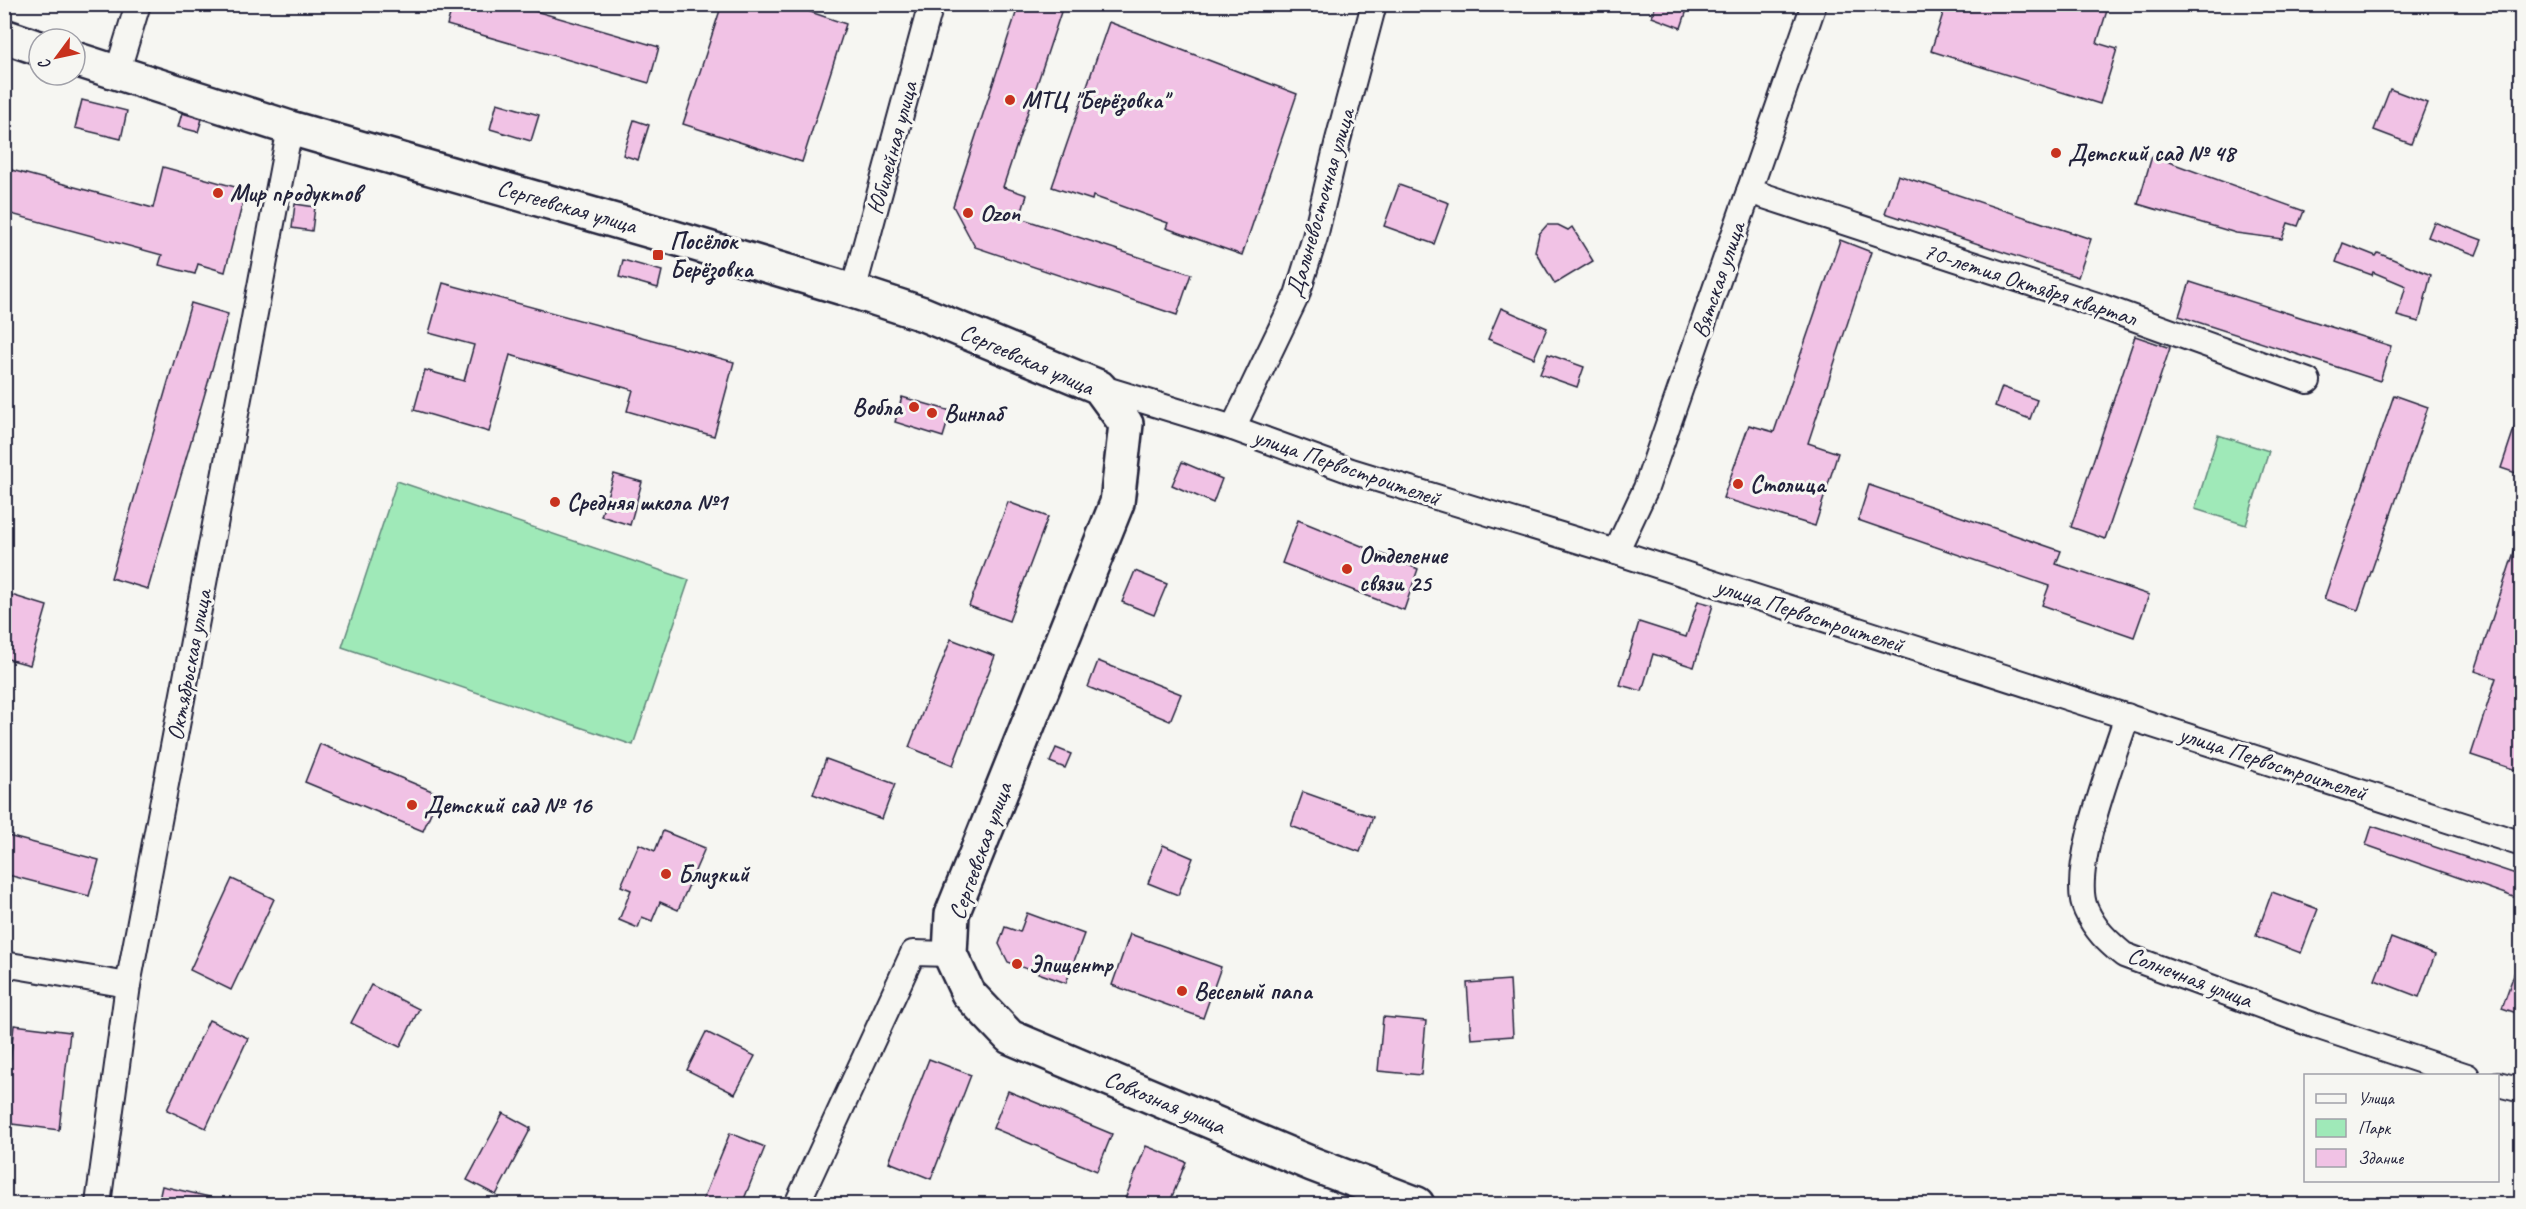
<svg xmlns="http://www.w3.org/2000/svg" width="2526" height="1209" font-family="Caveat,sans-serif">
	<rect width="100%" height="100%" fill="#f6f6f2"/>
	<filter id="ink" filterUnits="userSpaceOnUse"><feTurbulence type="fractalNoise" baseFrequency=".0167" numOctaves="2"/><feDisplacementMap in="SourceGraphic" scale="12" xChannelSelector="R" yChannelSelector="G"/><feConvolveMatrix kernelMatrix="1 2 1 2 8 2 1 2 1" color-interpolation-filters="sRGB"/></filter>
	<g filter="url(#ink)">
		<g fill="#9fe9b8" stroke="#60867a" stroke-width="1.5">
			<polygon points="2218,435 2269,451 2246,525 2195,509"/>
			<polygon points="397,481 689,580 633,745 342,647"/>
		</g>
		<g fill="#f1c2e5" stroke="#22223b" stroke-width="1.5">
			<polygon points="453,4 511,4 659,47 649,83 447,25"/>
			<polygon points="722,4 787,4 846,24 802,162 683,124"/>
			<polygon points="1019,4 1037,4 1061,12 1003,187 1027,195 1020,218 1191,274 1177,315 975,247 953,206"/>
			<polygon points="1656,4 1689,4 1681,28 1652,17"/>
			<polygon points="1946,4 2109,4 2097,43 2117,49 2100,104 1931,51"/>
			<polygon points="1109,22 1297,94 1242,255 1166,228 1168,223 1093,196 1092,200 1052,187"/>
			<polygon points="2390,89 2427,103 2411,144 2374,130"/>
			<polygon points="82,100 127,111 121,139 75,128"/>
			<polygon points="497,103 539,115 531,141 490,129"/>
			<polygon points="182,113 202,119 198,132 178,127"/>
			<polygon points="634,120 649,125 638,160 623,155"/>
			<polygon points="2152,156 2304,211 2298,226 2288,223 2282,239 2236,233 2138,204"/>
			<polygon points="163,167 246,190 225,272 198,264 195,274 159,265 162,255 4,212 4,168 153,208"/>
			<polygon points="1898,175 2091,239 2078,277 1885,213"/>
			<polygon points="1399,185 1449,203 1434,244 1384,226"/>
			<polygon points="295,204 315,207 312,231 292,228"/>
			<polygon points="2434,222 2482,240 2476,255 2428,237"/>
			<polygon points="1547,225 1558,225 1568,230 1572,227 1593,261 1555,284 1535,251 1539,234"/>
			<polygon points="1840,240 1871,252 1808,443 1838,453 1815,526 1723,498 1749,425 1774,432"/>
			<polygon points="2343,243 2376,256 2378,253 2431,275 2419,322 2397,316 2406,286 2373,272 2372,275 2336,262"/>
			<polygon points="623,260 662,271 658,288 619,277"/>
			<polygon points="2190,282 2391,346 2380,381 2179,316"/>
			<polygon points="443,283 734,362 714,436 627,411 633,390 510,355 489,432 414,410 425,370 464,381 474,345 429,333"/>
			<polygon points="191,303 228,314 148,589 111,578"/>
			<polygon points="1501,308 1547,328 1534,358 1488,339"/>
			<polygon points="2135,336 2170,348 2105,539 2071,527"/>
			<polygon points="1548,354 1584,367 1577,387 1540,374"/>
			<polygon points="2002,387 2037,400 2030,419 1995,406"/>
			<polygon points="2394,395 2428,407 2358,610 2324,599"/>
			<polygon points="902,397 951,411 943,437 895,422"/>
			<polygon points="2518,417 2522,418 2522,475 2501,468"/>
			<polygon points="1182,462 1222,479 1213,503 1172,485"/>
			<polygon points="614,474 642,482 630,525 601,516"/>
			<polygon points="1869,485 2061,551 2056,564 2149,595 2134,637 2042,605 2049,586 1858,520"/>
			<polygon points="1008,502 1048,517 1009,621 969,606"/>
			<polygon points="1298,520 1418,569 1404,610 1282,563"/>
			<polygon points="2518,540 2522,541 2522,661 2514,684 2522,687 2522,772 2471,755 2496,678 2475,671"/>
			<polygon points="1135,571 1167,584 1154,615 1122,602"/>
			<polygon points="8,594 47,606 30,665 4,658 4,607"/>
			<polygon points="1698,601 1713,605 1694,667 1653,654 1642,691 1620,685 1639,622 1686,637"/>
			<polygon points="951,639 995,656 953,765 909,747"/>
			<polygon points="1098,661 1181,694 1170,721 1088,687"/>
			<polygon points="320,744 439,794 423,831 305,782"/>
			<polygon points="1056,748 1071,754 1065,768 1050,762"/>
			<polygon points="826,759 895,784 882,819 813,794"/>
			<polygon points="1303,792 1373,817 1360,852 1291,826"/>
			<polygon points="2372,826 2522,876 2522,900 2366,845"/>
			<polygon points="663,831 705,848 678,910 660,902 652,921 642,917 638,928 619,920 631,890 621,886 639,844 655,851"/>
			<polygon points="4,835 99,860 89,896 4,874"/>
			<polygon points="1163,845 1193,858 1178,895 1148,883"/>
			<polygon points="232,879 274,899 231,990 190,970"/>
			<polygon points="2272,892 2318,909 2301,953 2256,936"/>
			<polygon points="1027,913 1084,934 1066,983 1008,962 999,944 1005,927 1020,932"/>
			<polygon points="1130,934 1221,967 1203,1018 1112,985"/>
			<polygon points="2391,938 2435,955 2419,997 2375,980"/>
			<polygon points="2519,960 2522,961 2522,1015 2502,1008"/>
			<polygon points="1510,980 1513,1036 1471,1039 1467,983"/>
			<polygon points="371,985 419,1009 400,1047 351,1023"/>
			<polygon points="1383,1017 1426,1021 1421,1075 1378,1071"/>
			<polygon points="209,1020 248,1038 206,1128 167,1110"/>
			<polygon points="14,1025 70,1032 59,1130 4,1123"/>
			<polygon points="706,1032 755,1056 735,1094 687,1070"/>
			<polygon points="929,1059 971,1075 931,1179 889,1162"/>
			<polygon points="1008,1091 1112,1134 1097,1171 993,1128"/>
			<polygon points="503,1113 531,1128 496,1195 467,1180"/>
			<polygon points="730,1133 765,1147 742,1204 701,1204"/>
			<polygon points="1146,1146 1186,1162 1169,1204 1123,1204"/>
			<polygon points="162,1186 214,1198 213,1204 158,1204"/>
		</g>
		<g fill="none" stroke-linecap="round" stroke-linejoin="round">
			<defs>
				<g id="minor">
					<polyline points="117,73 138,4"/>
					<polyline points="1749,191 2100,306 2308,381"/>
					<polyline points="853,291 931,4"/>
					<polyline points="1099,387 1233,428 1351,471 1616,552 2522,844"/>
					<polyline points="1233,428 1297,295 1315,237 1338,140 1374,4"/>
					<polyline points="1616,552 1646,488 1814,4"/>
					<path d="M2127,716c-13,42 -59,155 -41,194 9,20 22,32 38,45l192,71 151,50"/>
					<polyline points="4,964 128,985"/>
					<polyline points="2498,1084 2522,1090"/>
					<polyline points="98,1204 128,985 290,128"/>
					<polyline points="797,1204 913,953 950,954"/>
				</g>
				<g id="secondary">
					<polyline points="4,36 39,48"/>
					<polyline points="75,59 290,128 668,236 853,291 923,314 1099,387 1126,424 1117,503 952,914 950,954 968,993 1010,1037 1312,1164 1417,1204"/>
				</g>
			</defs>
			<use href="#minor" stroke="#22223b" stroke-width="28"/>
			<use href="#secondary" stroke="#22223b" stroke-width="38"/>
			<use href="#minor" stroke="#f6f6f2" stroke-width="24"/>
			<use href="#secondary" stroke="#f6f6f2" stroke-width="33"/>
		</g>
	</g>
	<g fill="#c8321e" stroke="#f6f6f2" stroke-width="2">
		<circle cx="1010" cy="100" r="6"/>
		<circle cx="2056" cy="153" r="6"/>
		<circle cx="218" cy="193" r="6"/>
		<circle cx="968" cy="213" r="6"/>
		<rect x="652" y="249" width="12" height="12" rx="3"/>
		<circle cx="914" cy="407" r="6"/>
		<circle cx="932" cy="413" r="6"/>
		<circle cx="1738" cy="484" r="6"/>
		<circle cx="555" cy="502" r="6"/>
		<circle cx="1347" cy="569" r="6"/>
		<circle cx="412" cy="805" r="6"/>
		<circle cx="666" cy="874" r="6"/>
		<circle cx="1017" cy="964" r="6"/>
		<circle cx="1182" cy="991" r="6"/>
	</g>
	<g text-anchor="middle" stroke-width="6" stroke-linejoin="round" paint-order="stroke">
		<g font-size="24" font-weight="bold" fill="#22223b" stroke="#f6f6f2" text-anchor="start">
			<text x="1022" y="108">МТЦ "Берёзовка"</text>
			<text x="2068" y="161">Детский сад № 48</text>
			<text x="230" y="201">Мир продуктов</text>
			<text x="980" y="221">Ozon</text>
			<text x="670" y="249">Посёлок<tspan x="670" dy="28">Берёзовка</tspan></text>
			<text x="902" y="415" text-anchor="end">Вобла</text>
			<text x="944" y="421">Винлаб</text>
			<text x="1750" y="492">Столица</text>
			<text x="567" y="510">Средняя школа №1</text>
			<text x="1359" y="563">Отделение<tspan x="1359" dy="28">связи 25</tspan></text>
			<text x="424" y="813">Детский сад № 16</text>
			<text x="678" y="882">Близкий</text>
			<text x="1029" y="972">Эпицентр</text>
			<text x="1194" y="999">Веселый папа</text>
		</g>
		<g font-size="24" fill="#22223b" stroke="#f6f6f2">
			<text transform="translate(892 148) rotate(-75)" y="8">Юбилейная улица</text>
			<text transform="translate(1320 203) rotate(-74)" y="8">Дальневосточная улица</text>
			<text transform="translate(567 206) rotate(16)" y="8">Сергеевская улица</text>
			<text transform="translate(1718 280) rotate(-71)" y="8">Вятская улица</text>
			<text transform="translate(2030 284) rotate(18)" y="8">70-летия Октября квартал</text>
			<text transform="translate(1027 359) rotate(24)" y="8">Сергеевская улица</text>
			<text transform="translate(1347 467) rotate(19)" y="8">улица Первостроителей</text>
			<text transform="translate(1810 615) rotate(18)" y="8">улица Первостроителей</text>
			<text transform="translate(189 665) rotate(-79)" y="8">Октябрьская улица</text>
			<text transform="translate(2273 763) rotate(18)" y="8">улица Первостроителей</text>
			<text transform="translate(980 851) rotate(-70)" y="8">Сергеевская улица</text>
			<text transform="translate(2190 977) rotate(21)" y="8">Солнечная улица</text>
			<text transform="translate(1165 1102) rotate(23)" y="8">Совхозная улица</text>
		</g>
	</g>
	<rect width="2526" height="1209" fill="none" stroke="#f6f6f2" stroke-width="24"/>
	<rect x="12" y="12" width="2502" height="1185" fill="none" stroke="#22223b" stroke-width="2" filter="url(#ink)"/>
	<rect x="2304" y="1074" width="195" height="108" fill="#f6f6f2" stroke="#a1a1a9" stroke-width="1.5"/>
	<rect x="2316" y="1094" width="30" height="9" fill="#f6f6f2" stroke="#a1a1a9" stroke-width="1.5"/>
	<text x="2358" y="1104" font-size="18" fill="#22223b">Улица</text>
	<rect x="2316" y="1119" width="30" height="18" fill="#9fe9b8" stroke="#a1a1a9" stroke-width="1.5"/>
	<text x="2358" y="1134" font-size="18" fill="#22223b">Парк</text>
	<rect x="2316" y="1149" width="30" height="18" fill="#f1c2e5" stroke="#a1a1a9" stroke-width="1.5"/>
	<text x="2358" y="1164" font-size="18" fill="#22223b">Здание</text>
	<g transform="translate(57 57) rotate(237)"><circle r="28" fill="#f6f6f2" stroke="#a1a1a9" stroke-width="1.5"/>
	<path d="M0-4.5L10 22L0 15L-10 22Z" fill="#c8321e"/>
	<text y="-9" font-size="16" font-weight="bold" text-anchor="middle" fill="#22223b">С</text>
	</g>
</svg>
